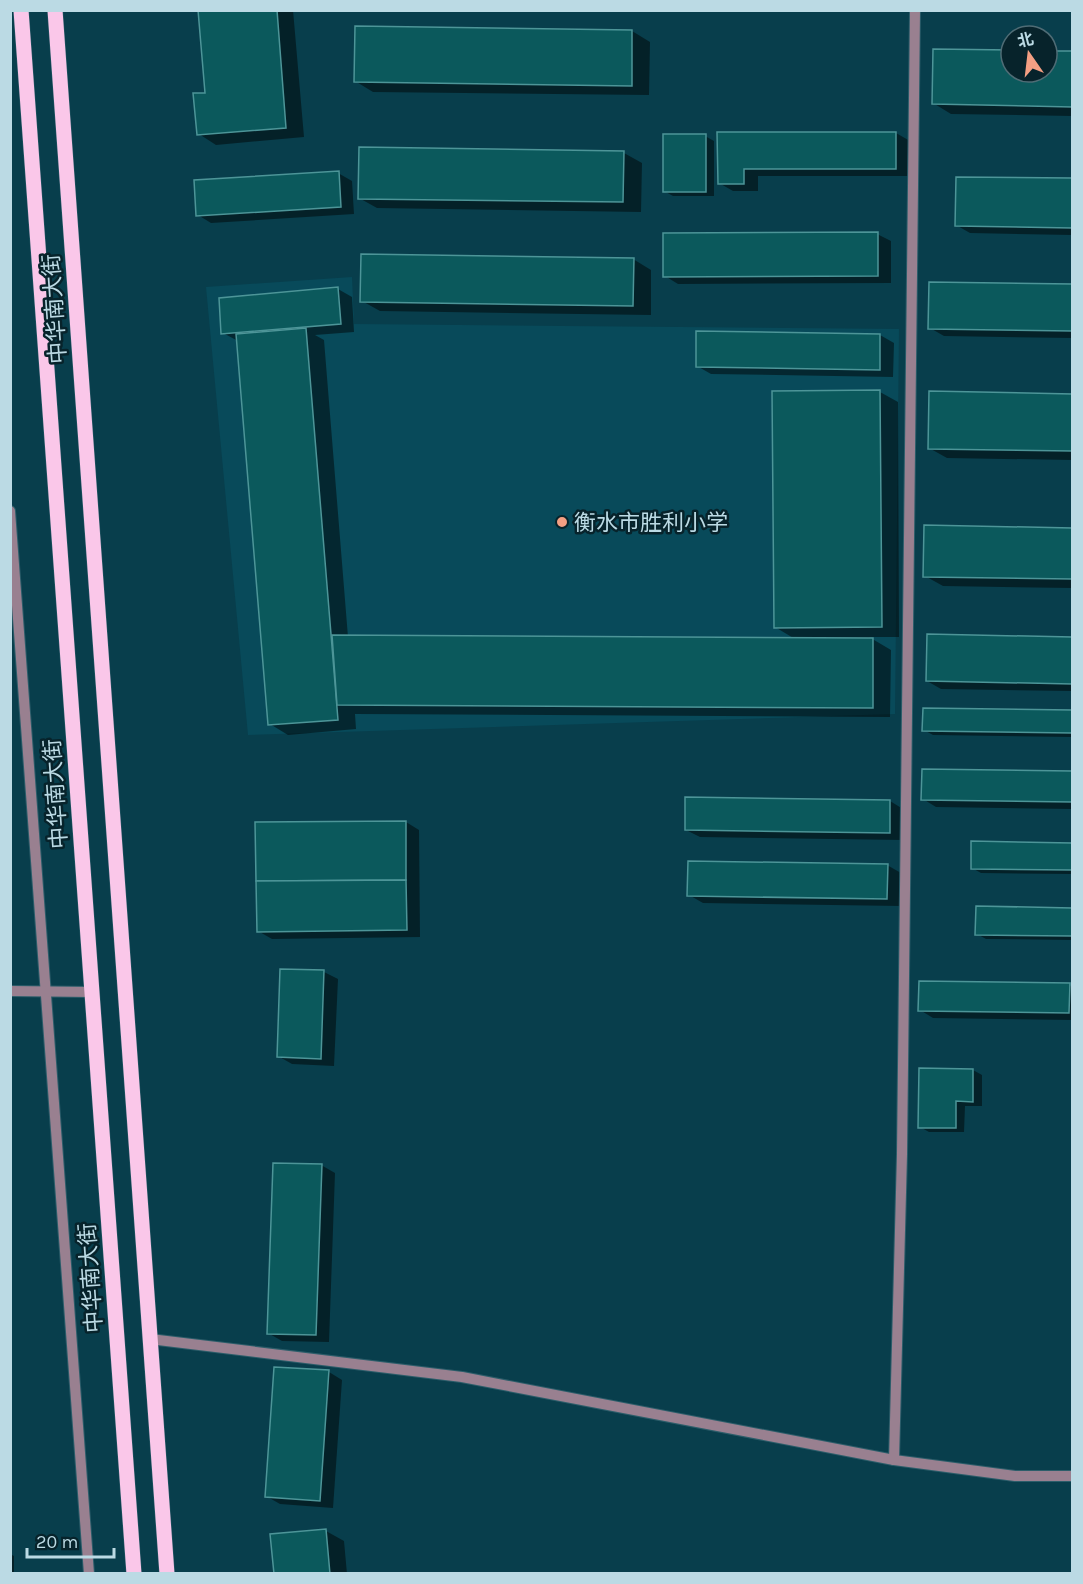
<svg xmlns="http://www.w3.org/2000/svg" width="1083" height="1584" font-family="Karla,'Noto Sans SC',sans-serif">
	<rect width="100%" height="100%" fill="#083e4c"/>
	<polygon fill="#084a5a" points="352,277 354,324 899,329 895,714 248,735 206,287"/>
	<g fill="#0007">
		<polygon points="199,10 293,10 304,137 216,145 199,134 206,94"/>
		<polygon points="632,31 650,42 649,95 373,92 355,81"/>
		<polygon points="1011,51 1011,72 1047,72 1047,52 1072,52 1072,116 951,114 933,103"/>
		<polygon points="896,133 910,141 910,176 758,176 758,191 733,191 719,183 719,134"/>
		<polygon points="705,136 714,141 714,196 673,196 664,191"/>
		<polygon points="624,153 642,163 641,212 377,208 359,198"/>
		<polygon points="338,173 352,181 354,214 211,223 198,215"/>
		<polygon points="957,178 1072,180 1072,235 970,233 956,225"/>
		<polygon points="877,234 891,241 891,283 678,284 665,276"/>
		<polygon points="633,259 651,270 651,315 380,311 362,301"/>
		<polygon points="931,284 1072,286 1072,338 944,336 930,328"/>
		<polygon points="338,289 352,297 354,332 315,335 324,340 348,637 795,639 775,627 880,392 898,402 899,637 869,637 891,650 890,717 355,714 356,729 288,735 270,724 238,341 223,333"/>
		<polygon points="698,333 880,335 894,343 893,377 711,374 697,366"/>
		<polygon points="930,393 1072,395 1072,460 947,458 929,448"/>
		<polygon points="926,527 1072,529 1072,588 943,586 925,576"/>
		<polygon points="928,636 1072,638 1072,691 941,689 927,681"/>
		<polygon points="925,710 1072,711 1072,737 933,735 924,730"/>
		<polygon points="923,770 1072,772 1072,809 936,807 923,799"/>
		<polygon points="890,801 903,809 903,840 700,837 686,830"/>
		<polygon points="406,822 419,830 420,937 272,939 258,931"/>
		<polygon points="972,843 1072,844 1072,874 981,873 972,868"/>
		<polygon points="887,865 901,873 901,906 703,903 689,895"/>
		<polygon points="977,908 1072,909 1072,940 986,939 977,934"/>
		<polygon points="282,970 324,972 338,979 334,1066 292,1064 278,1056"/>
		<polygon points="1069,985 1072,987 1072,1020 933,1018 920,1010"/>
		<polygon points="973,1070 982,1075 982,1106 965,1106 964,1132 929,1132 920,1127"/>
		<polygon points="321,1165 335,1173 329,1342 282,1341 268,1333"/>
		<polygon points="329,1372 342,1380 333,1508 280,1504 266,1496"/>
		<polygon points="326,1531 344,1541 347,1574 275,1574"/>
		<polygon points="10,1554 14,1556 14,1574 10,1574"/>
	</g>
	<g fill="#0b595c" stroke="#4d9598" stroke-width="1.5">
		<polygon points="198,10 277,10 286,128 197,135 193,93 205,93"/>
		<polygon points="355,26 632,30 632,86 354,82"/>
		<polygon points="933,49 1011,50 1011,72 1047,72 1047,51 1072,51 1072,107 932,104"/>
		<polygon points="717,132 896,132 896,169 744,169 744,184 718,184"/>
		<rect x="663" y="134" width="43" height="58"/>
		<polygon points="359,147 624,151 623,202 358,199"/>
		<polygon points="339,171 341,207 196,216 194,180"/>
		<polygon points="956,177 1072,178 1072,228 955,226"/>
		<polygon points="878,232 878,276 663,277 663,233"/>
		<polygon points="361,254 634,258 633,306 360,302"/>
		<polygon points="929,282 1072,284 1072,331 928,329"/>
		<polygon points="338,287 341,324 221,334 219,298"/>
		<polygon points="306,328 338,720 268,725 236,334"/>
		<polygon points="696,331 880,334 880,370 696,367"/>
		<polygon points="880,390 882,627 774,628 772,391"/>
		<polygon points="929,391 1072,394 1072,451 928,449"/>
		<polygon points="924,525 1072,528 1072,579 923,577"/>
		<polygon points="927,634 1072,637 1072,684 926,681"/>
		<polygon points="332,635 873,638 873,708 337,705"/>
		<polygon points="923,708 1072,710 1072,733 922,731"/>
		<polygon points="922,769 1072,771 1072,802 921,800"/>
		<polygon points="685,797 890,800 890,833 685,830"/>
		<polygon points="406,821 406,880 256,881 255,822"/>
		<polygon points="971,841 1072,843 1072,870 971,869"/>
		<polygon points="688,861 888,864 887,899 687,896"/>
		<polygon points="406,880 407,930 257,932 256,881"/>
		<polygon points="976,906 1072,908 1072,936 975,935"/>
		<polygon points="280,969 324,970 321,1059 277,1057"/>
		<polygon points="919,981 1070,983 1069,1013 918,1011"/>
		<polygon points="919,1068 973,1069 973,1102 956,1101 956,1128 918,1128"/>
		<polygon points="273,1163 322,1164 316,1335 267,1334"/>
		<polygon points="274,1367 329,1370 320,1501 265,1497"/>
		<polygon points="326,1529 330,1574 274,1574 270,1534"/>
	</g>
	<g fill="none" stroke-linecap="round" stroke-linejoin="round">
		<defs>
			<g id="minor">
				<polyline points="10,511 89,1574"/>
				<polyline points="10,991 92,992"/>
				<polyline points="150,1339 462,1377 894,1460 1015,1476 1072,1476"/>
				<polyline points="894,1460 902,1154 915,10"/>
			</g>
			<g id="major">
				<polyline points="21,10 134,1574"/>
				<polyline points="55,10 167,1574"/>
			</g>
		</defs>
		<use href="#minor" stroke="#2c5d6a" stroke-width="12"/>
		<use href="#major" stroke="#2c5d6a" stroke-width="16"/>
		<use href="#minor" stroke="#998090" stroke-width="10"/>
		<use href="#major" stroke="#fac7e9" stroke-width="15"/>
	</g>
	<circle fill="#f39f83" stroke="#07232b" stroke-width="2" cx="562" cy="522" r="6"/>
	<g text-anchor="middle" stroke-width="5" stroke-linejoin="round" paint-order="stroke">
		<g font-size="22" fill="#bbdae4" stroke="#07232b">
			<text transform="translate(54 309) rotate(-94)" y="8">中华南大街</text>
			<text transform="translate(55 794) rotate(-94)" y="8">中华南大街</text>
			<text transform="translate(90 1278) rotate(-94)" y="8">中华南大街</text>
		</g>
		<g font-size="22" fill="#bbdae4" stroke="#07232b" text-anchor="start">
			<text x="574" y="530">衡水市胜利小学</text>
		</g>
	</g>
	<rect width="1083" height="1584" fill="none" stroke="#bbdae4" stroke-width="24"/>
	<g transform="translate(1029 54) rotate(346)"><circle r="28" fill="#07232b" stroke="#4f6c75" stroke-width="1.5"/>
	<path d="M0-4.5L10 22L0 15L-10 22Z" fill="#f39f83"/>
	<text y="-9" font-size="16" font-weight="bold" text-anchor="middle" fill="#bbdae4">北</text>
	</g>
	<path d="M27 1548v9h87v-9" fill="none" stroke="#bbdae4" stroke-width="3"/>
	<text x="36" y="1548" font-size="18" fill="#bbdae4" stroke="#07232b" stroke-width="4.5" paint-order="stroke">20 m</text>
</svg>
